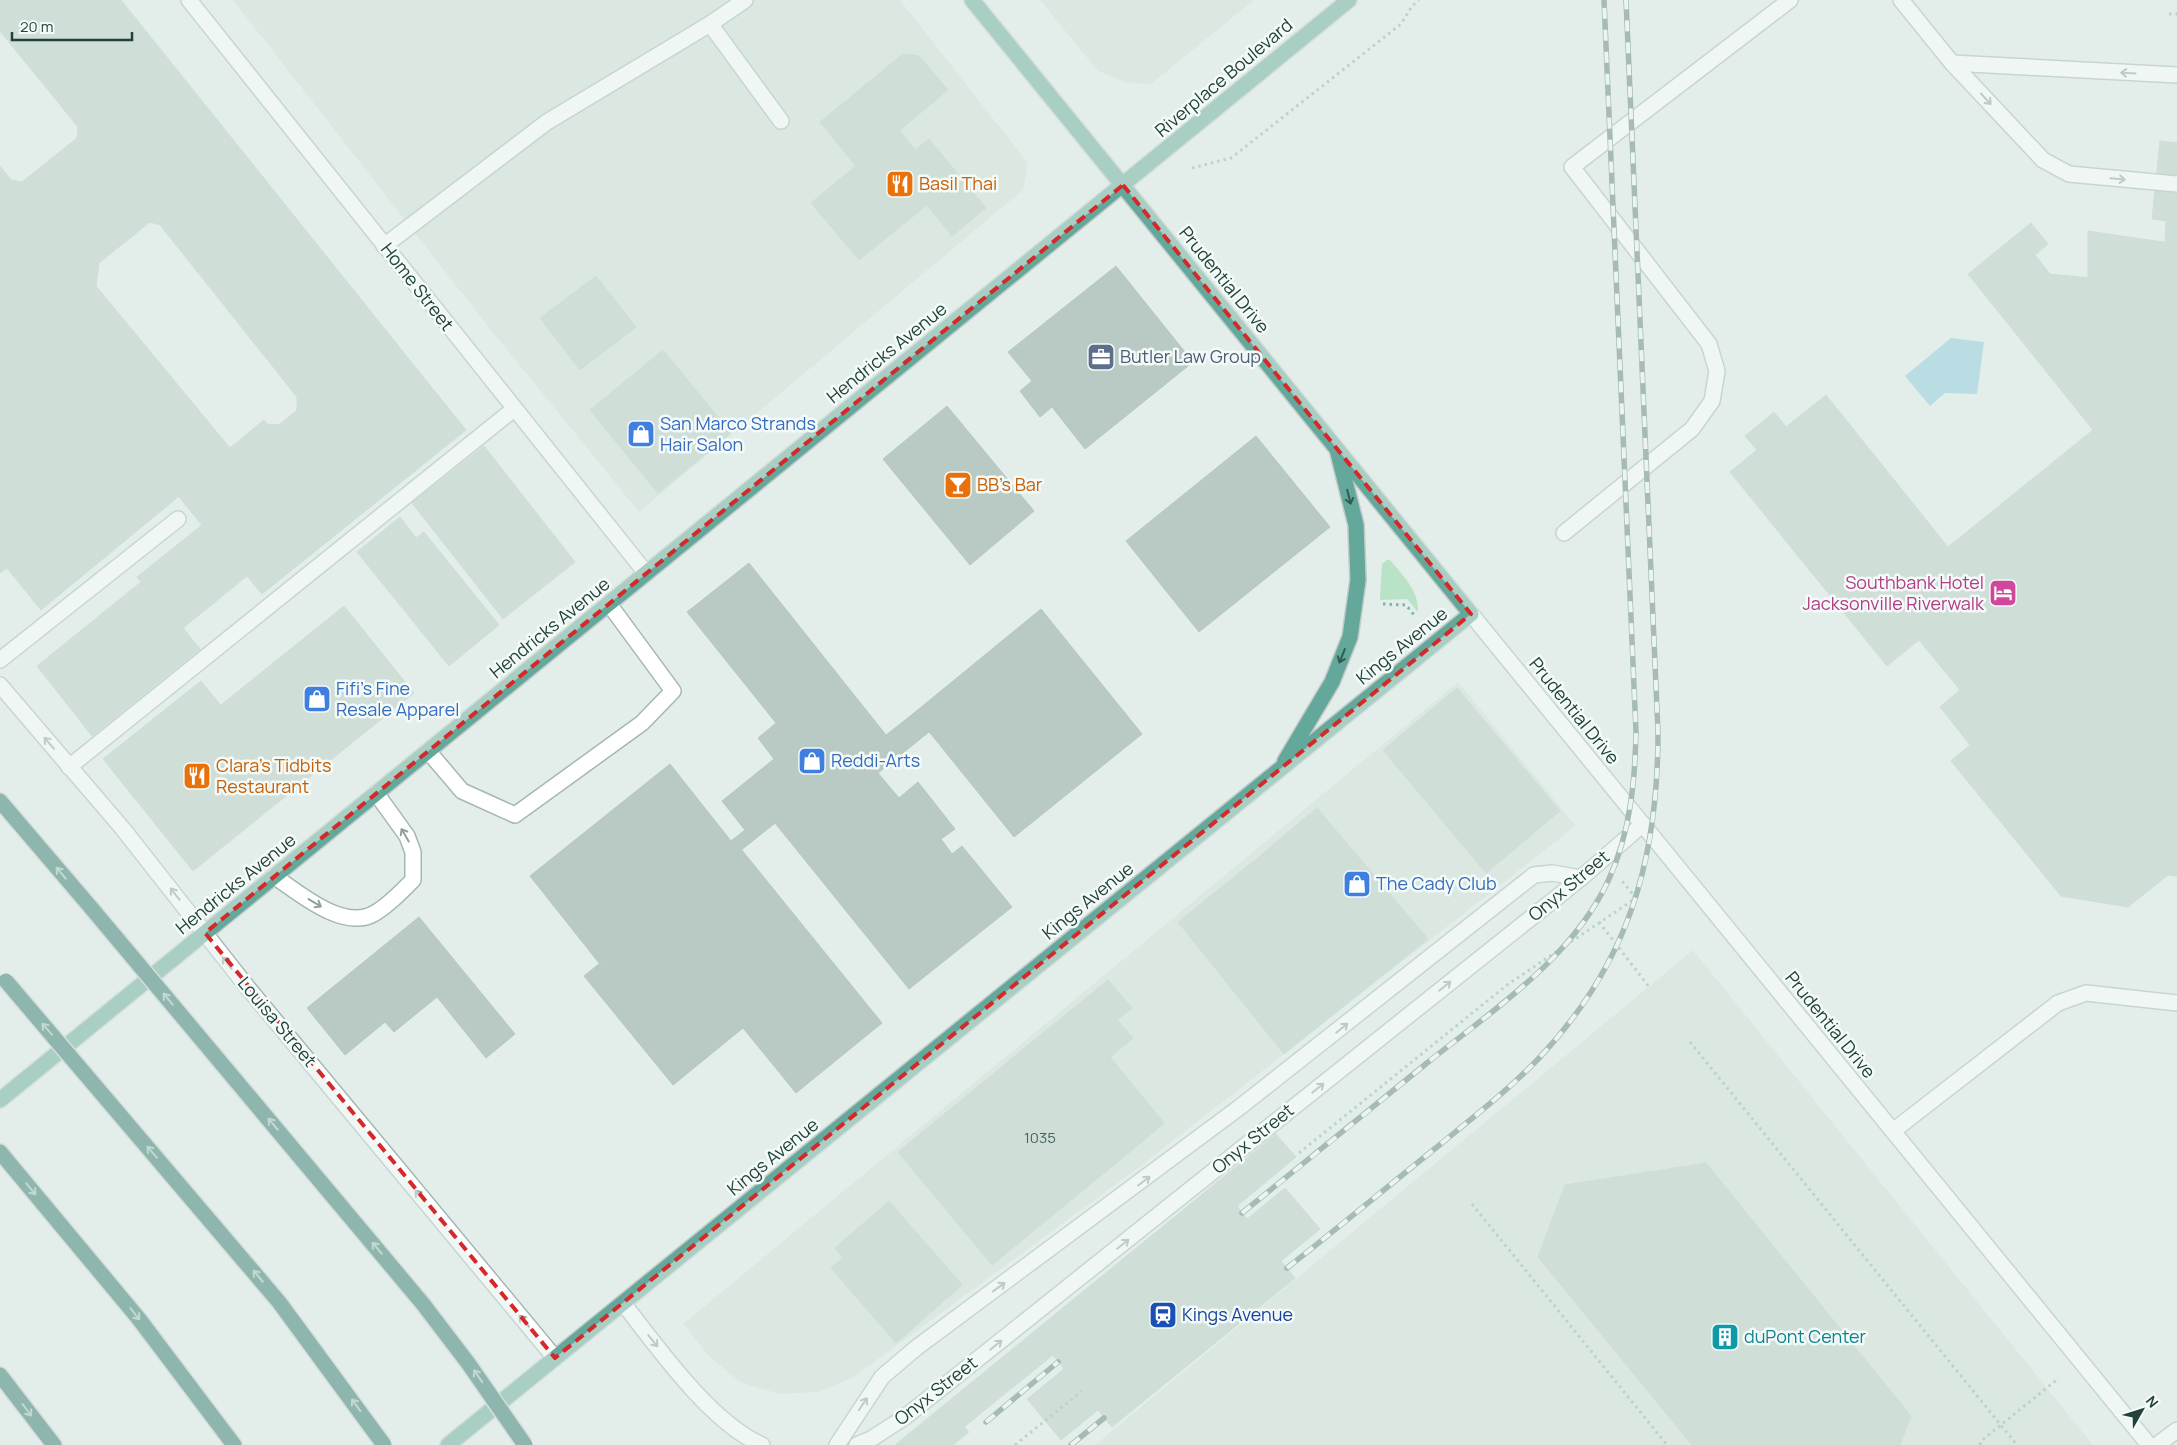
<svg xmlns="http://www.w3.org/2000/svg" width="2177" height="1445" font-family="Manrope,sans-serif">
	<rect width="100%" height="100%" fill="#e3eeea"/>
	<g fill="#d1dfd9">
		<polygon points="233,0 900,0 1028,163 1023,190 639,512 490,329"/>
		<polygon points="1040,0 1254,0 1151,84 1127,83 1098,71"/>
		<polygon points="1458,682 1576,826 1142,1165 854,1377 819,1392 779,1394 740,1382 709,1356 683,1324"/>
		<polygon points="1693,950 2093,1445 1095,1445"/>
	</g>
	<path fill="#bae2c7" d="M1387,560h3c13,16 29,30 28,52l-11,-13 -27,1 2,-36z"/>
	<polygon fill="#86c8d9" points="1951,338 1984,342 1977,394 1945,393 1930,406 1905,376"/>
	<g fill="#b8cac3" stroke="#b5c9c1" fill-rule="evenodd">
		<path d="M0,0h121l308,384 -176,142 -45,-54 -24,20 -184,-225v-101l11,14 11,2 55,-44 1,-11 -78,-96zM150,222l10,3 137,172v13l-18,15 -12,-1 -3,-4 -34,28 -134,-162 3,-23z"/>
		<polygon points="903,54 919,56 948,90 856,166 820,122"/>
		<polygon points="899,130 915,150 929,139 986,208 952,236 927,205 859,260 811,203"/>
		<polygon points="2160,141 2177,143 2177,244 2165,243 2166,221 2152,219"/>
		<polygon points="2031,223 2048,244 2035,255 2050,274 2088,278 2088,231 2177,244 2177,876 2168,875 2128,907 2061,896 1951,761 1970,745 1940,707 1960,690 1919,640 1887,666 1730,472 1757,450 1745,436 1774,412 1786,427 1826,395 1948,547 2093,430 1968,274"/>
		<polygon points="1116,266 1193,362 1085,449 1052,407 1040,417 1020,391 1032,381 1008,352"/>
		<polygon points="0,267 184,492 41,610 7,568 0,573"/>
		<polygon points="596,276 636,327 580,370 540,318"/>
		<polygon points="663,350 731,433 658,493 590,410"/>
		<polygon points="429,384 466,430 262,594 247,576 183,628 200,649 92,736 37,666 141,582 137,577 202,525 179,497 208,472 253,526"/>
		<polygon points="947,406 1034,511 970,565 883,459"/>
		<polygon points="1256,436 1330,527 1199,632 1126,541"/>
		<polygon points="484,446 575,562 503,619 412,503"/>
		<polygon points="400,517 416,538 424,532 499,625 449,666 357,552"/>
		<polygon points="749,563 886,735 599,963 530,876 670,764 731,841 745,830 722,801 774,759 758,738 776,723 687,612"/>
		<polygon points="344,606 414,693 291,792 221,705"/>
		<polygon points="1041,609 1142,734 1014,837 914,713"/>
		<polygon points="201,681 291,792 193,871 103,759"/>
		<polygon points="1457,688 1560,811 1486,873 1383,750"/>
		<polygon points="914,713 929,732 878,773 899,798 918,782 955,829 941,839 952,854 962,846 1012,907 909,989 775,823"/>
		<polygon points="1317,808 1428,939 1355,997 1249,865"/>
		<polygon points="741,849 882,1023 796,1093 743,1028 673,1085 584,976"/>
		<polygon points="1249,865 1355,997 1284,1054 1178,922"/>
		<polygon points="419,917 515,1034 486,1058 437,997 394,1032 385,1022 345,1055 307,1008"/>
		<polygon points="1108,980 1132,1008 1117,1020 1133,1038 1110,1057 1164,1123 1131,1151 1038,1037"/>
		<polygon points="1038,1037 1131,1151 992,1265 898,1152"/>
		<polygon points="1276,1134 1296,1157 1237,1206 1247,1219 1285,1188 1320,1229 1281,1261 1295,1278 1112,1427 1098,1410 1061,1440 1027,1399 1064,1369 1053,1355 964,1427 969,1432 953,1445 895,1445"/>
		<polygon points="1706,1163 1911,1416 1900,1445 1692,1445 1538,1257 1565,1185"/>
		<polygon points="889,1201 962,1285 896,1343 831,1268 843,1258 835,1248"/>
	</g>
	<g fill="none" stroke-linecap="round" stroke-linejoin="round">
		<defs>
			<g id="minor">
				<polyline points="189,0 646,573"/>
				<polyline points="1901,0 1952,63 2043,160 2069,174 2177,184"/>
				<polyline points="710,24 781,121"/>
				<polyline points="1952,63 2177,75"/>
				<polyline points="384,246 547,122 710,24 745,0"/>
				<polyline points="1564,533 1692,429 1712,401 1717,371 1709,344 1572,167 1790,0"/>
				<polyline points="1471,614 2149,1445"/>
				<polyline points="0,660 178,519"/>
				<polyline points="0,685 123,829 248,988 555,1358"/>
				<polyline points="428,751 462,791 515,815 642,723 673,691 609,604"/>
				<polyline points="69,767 514,409"/>
				<path d="M274,876c25,17 70,56 101,37 14,-8 26,-21 38,-33v-28l-6,-16 -31,-43"/>
				<polyline points="1893,1131 2058,1003 2086,993 2177,1003"/>
				<path d="M623,1303c34,44 88,120 139,142"/>
				<polyline points="837,1445 882,1377 916,1348 1240,1107 1534,875 1552,873 1581,878"/>
				<polyline points="857,1445 871,1439 905,1417 1581,878 1643,824"/>
				<polyline points="2157,1445 2177,1430"/>
			</g>
			<g id="major">
				<polyline points="1285,761 1332,682 1350,637 1358,580 1356,525 1338,453"/>
				<polyline points="0,1100 1349,0"/>
				<polyline points="448,1445 1471,614 972,0"/>
			</g>
			<g id="highway">
				<polyline points="0,801 93,910"/>
				<polyline points="0,1152 139,1319 234,1445"/>
				<polyline points="0,1375 54,1445"/>
			</g>
		</defs>
		<use href="#minor" stroke="#a5b7b2" stroke-width="18"/>
		<use href="#major" stroke="#c1cac8" stroke-width="18"/>
		<use href="#highway" stroke="#c1cac8" stroke-width="18"/>
		<g stroke="#80b5a7" stroke-width="3" stroke-dasharray="2.5 4" stroke-linecap="butt">
			<polyline points="2169,14 2177,14"/>
			<polyline points="1192,168 1231,158 1401,24 1412,6 1419,0"/>
			<polyline points="1383,604 1406,605 1415,616"/>
			<polyline points="1599,922 1650,988"/>
			<polyline points="1690,1042 2017,1445"/>
			<polyline points="1299,1153 1507,985 1636,898 1622,881"/>
			<polyline points="1472,1204 1667,1445"/>
			<polyline points="1015,1445 1082,1391"/>
			<polyline points="1980,1445 1981,1441 2059,1378"/>
		</g>
		<use href="#minor" stroke="#fff" stroke-width="15"/>
		<use href="#major" stroke="#63a89a" stroke-width="15"/>
		<use href="#highway" stroke="#297166" stroke-width="15"/>
		<defs>
			<g id="rail">
				<path d="M1242,1213c62,-50 124,-100 185,-150 66,-53 146,-105 182,-184 21,-46 26,-97 27,-147l-32,-732"/>
				<path d="M1287,1268c51,-40 100,-81 150,-121 35,-29 72,-57 103,-90 89,-95 118,-197 118,-325l-32,-732"/>
				<polyline points="986,1422 1058,1362"/>
				<polyline points="1071,1445 1104,1418"/>
			</g>
		</defs>
		<use href="#rail" stroke="#5b7d76" stroke-width="5.5"/>
		<use href="#rail" stroke="#f4faf8" stroke-width="4" stroke-dasharray="11" stroke-linecap="butt"/>
		<defs>
			<g id="highway-bridge">
				<polyline points="93,910 423,1304 468,1363 525,1445"/>
				<polyline points="6,981 279,1302 384,1445"/>
			</g>
		</defs>
		<use href="#highway-bridge" stroke="#c1cac8" stroke-width="18" stroke-linecap="butt"/>
		<use href="#highway-bridge" stroke="#297166" stroke-width="15"/>
	</g>
	<defs><path id="oneway-shaft" d="M-6 0H5M1.5-3L5.5 0L1.5 3" fill="none" stroke-width="1.6" stroke-linecap="round" stroke-linejoin="round" transform="scale(1.25)"/></defs>
	<g stroke="#90a09d">
		<use href="#oneway-shaft" transform="translate(2128 73) rotate(-177)"/>
		<use href="#oneway-shaft" transform="translate(1986 99) rotate(47)"/>
		<use href="#oneway-shaft" transform="translate(2118 179) rotate(5)"/>
		<use href="#oneway-shaft" transform="translate(49 743) rotate(-131)"/>
		<use href="#oneway-shaft" transform="translate(405 835) rotate(-120)"/>
		<use href="#oneway-shaft" transform="translate(175 894) rotate(-128)"/>
		<use href="#oneway-shaft" transform="translate(315 903) rotate(31)"/>
		<use href="#oneway-shaft" transform="translate(227 963) rotate(-128)"/>
		<use href="#oneway-shaft" transform="translate(1445 986) rotate(-39)"/>
		<use href="#oneway-shaft" transform="translate(1342 1028) rotate(-39)"/>
		<use href="#oneway-shaft" transform="translate(1318 1088) rotate(-39)"/>
		<use href="#oneway-shaft" transform="translate(1144 1181) rotate(-37)"/>
		<use href="#oneway-shaft" transform="translate(420 1196) rotate(-130)"/>
		<use href="#oneway-shaft" transform="translate(1123 1244) rotate(-39)"/>
		<use href="#oneway-shaft" transform="translate(999 1287) rotate(-36)"/>
		<use href="#oneway-shaft" transform="translate(524 1321) rotate(-130)"/>
		<use href="#oneway-shaft" transform="translate(653 1341) rotate(51)"/>
		<use href="#oneway-shaft" transform="translate(996 1345) rotate(-39)"/>
		<use href="#oneway-shaft" transform="translate(863 1404) rotate(-56)"/>
	</g>
	<g stroke="#325c53">
		<use href="#oneway-shaft" transform="translate(1349 497) rotate(76)"/>
		<use href="#oneway-shaft" transform="translate(1342 656) rotate(112)"/>
	</g>
	<g stroke="#99bcb6">
		<use href="#oneway-shaft" transform="translate(61 873) rotate(-130)"/>
		<use href="#oneway-shaft" transform="translate(168 999) rotate(-130)"/>
		<use href="#oneway-shaft" transform="translate(47 1029) rotate(-131)"/>
		<use href="#oneway-shaft" transform="translate(273 1124) rotate(-130)"/>
		<use href="#oneway-shaft" transform="translate(152 1152) rotate(-131)"/>
		<use href="#oneway-shaft" transform="translate(31 1189) rotate(50)"/>
		<use href="#oneway-shaft" transform="translate(377 1248) rotate(-130)"/>
		<use href="#oneway-shaft" transform="translate(258 1276) rotate(-130)"/>
		<use href="#oneway-shaft" transform="translate(135 1314) rotate(51)"/>
		<use href="#oneway-shaft" transform="translate(478 1376) rotate(-125)"/>
		<use href="#oneway-shaft" transform="translate(356 1405) rotate(-126)"/>
		<use href="#oneway-shaft" transform="translate(27 1410) rotate(53)"/>
	</g>
	<path d="M0 0H2177V1445H0ZM1123,185l348,429 -916,744 -350,-425z" fill="#e3eeea" fill-opacity=".55" fill-rule="evenodd"/>
	<path fill="none" stroke="#d62828" stroke-width="4" stroke-dasharray="10 6" stroke-linejoin="round" d="M1123,185l348,429 -916,744 -350,-425z"/>
	<defs>
		<symbol id="restaurant-square" viewBox="-11 -11 22 22"><rect x="-9" y="-9" width="18" height="18" rx="4" fill="#e8710a" stroke="#f4faf8"/><path d="M-5-6h1v4h1v-4h1v4h1v-4h1v5L-1.5 .5V6h-2V.5L-5-1ZM5-6V6H3V1.5H1.5Q1.5-4 5-6Z" fill="#fff"/></symbol>
		<symbol id="office-square" viewBox="-11 -11 22 22"><rect x="-9" y="-9" width="18" height="18" rx="4" fill="#5c6f8a" stroke="#f4faf8"/><path d="M-6-3h4V-5.5h4V-3h4V5H-6ZM-1-4.5V-3h2v-1.5ZM-6 0V1H6V0Z" fill="#fff"/></symbol>
		<symbol id="shop-square" viewBox="-11 -11 22 22"><rect x="-9" y="-9" width="18" height="18" rx="4" fill="#3f7fe0" stroke="#f4faf8"/><path d="M-5-2.5h2.3a2.7 3.5 0 0 1 5.4 0H5L5.5 6h-11ZM-1.5-2.5h3a1.5 2.3 0 0 0-3 0Z" fill="#fff"/></symbol>
		<symbol id="bar-square" viewBox="-11 -11 22 22"><rect x="-9" y="-9" width="18" height="18" rx="4" fill="#e8710a" stroke="#f4faf8"/><path d="M-6-5H6L.8 .8V4.5H3.5V6h-7V4.5H-.8V.8Z" fill="#fff"/></symbol>
		<symbol id="hotel-square" viewBox="-11 -11 22 22"><rect x="-9" y="-9" width="18" height="18" rx="4" fill="#d1479c" stroke="#f4faf8"/><path d="M-6-4.5h1.5V1H6V5H4.5V3h-9V5H-6ZM-4 0a1.8 1.8 0 1 1 3.6 0ZM.5 0V-2.5h3Q6-2.5 6 0Z" fill="#fff"/></symbol>
		<symbol id="station-square" viewBox="-11 -11 22 22"><rect x="-9" y="-9" width="18" height="18" rx="4" fill="#1a4fb4" stroke="#f4faf8"/><path d="M-3-6H3Q5-6 5-4V2Q5 4 3 4L4.5 6H3L1.5 4h-3L-3 6H-4.5L-3 4Q-5 4-5 2V-4Q-5-6-3-6ZM-3.5-4v3h7v-3ZM-3.5 1v1.5H-2V1ZM2 1v1.5H3.5V1Z" fill="#fff"/></symbol>
		<symbol id="building-square" viewBox="-11 -11 22 22"><rect x="-9" y="-9" width="18" height="18" rx="4" fill="#0f9aa8" stroke="#f4faf8"/><path d="M-4-6H4V6H1V3H-1V6H-4ZM-2.5-4.3h1.7v1.8h-1.7ZM.8-4.3h1.7v1.8H.8ZM-2.5-1h1.7V.8h-1.7ZM.8-1h1.7V.8H.8Z" fill="#fff"/></symbol>
	</defs>
	<g fill-rule="evenodd">
		<use href="#restaurant-square" x="884" y="168" width="32" height="32"/>
		<use href="#office-square" x="1085" y="341" width="32" height="32"/>
		<use href="#shop-square" x="625" y="418" width="32" height="32"/>
		<use href="#bar-square" x="942" y="469" width="32" height="32"/>
		<use href="#hotel-square" x="1987" y="577" width="32" height="32"/>
		<use href="#shop-square" x="301" y="683" width="32" height="32"/>
		<use href="#shop-square" x="796" y="745" width="32" height="32"/>
		<use href="#restaurant-square" x="181" y="760" width="32" height="32"/>
		<use href="#shop-square" x="1341" y="868" width="32" height="32"/>
		<use href="#station-square" x="1147" y="1299" width="32" height="32"/>
		<use href="#building-square" x="1709" y="1321" width="32" height="32"/>
	</g>
	<g text-anchor="middle" stroke-width="5" stroke-linejoin="round" paint-order="stroke">
		<g font-size="15" fill="#47645d">
			<text x="1040" y="1143">1035</text>
		</g>
		<g font-size="18" fill="#21423b" stroke="#f4faf8">
			<text transform="translate(1224 78) rotate(-40)" y="6">Riverplace Boulevard</text>
			<text transform="translate(1224 280) rotate(51)" y="6">Prudential Drive</text>
			<text transform="translate(417 287) rotate(52)" y="6">Home Street</text>
			<text transform="translate(887 353) rotate(-39)" y="6">Hendricks Avenue</text>
			<text transform="translate(550 628) rotate(-39)" y="6">Hendricks Avenue</text>
			<text transform="translate(1402 646) rotate(-39)" y="6">Kings Avenue</text>
			<text transform="translate(1574 711) rotate(51)" y="6">Prudential Drive</text>
			<text transform="translate(236 884) rotate(-39)" y="6">Hendricks Avenue</text>
			<text transform="translate(1569 886) rotate(-40)" y="6">Onyx Street</text>
			<text transform="translate(1088 901) rotate(-39)" y="6">Kings Avenue</text>
			<text transform="translate(277 1022) rotate(50)" y="6">Louisa Street</text>
			<text transform="translate(1830 1025) rotate(51)" y="6">Prudential Drive</text>
			<text transform="translate(1253 1139) rotate(-39)" y="6">Onyx Street</text>
			<text transform="translate(773 1157) rotate(-39)" y="6">Kings Avenue</text>
			<text transform="translate(936 1391) rotate(-38)" y="6">Onyx Street</text>
		</g>
		<g font-size="18" fill="#c56008" stroke="#f4faf8" text-anchor="start">
			<text x="919" y="190">Basil Thai</text>
			<text x="977" y="491">BB's Bar</text>
			<text x="216" y="772">Clara's Tidbits<tspan x="216" dy="21">Restaurant</tspan></text>
		</g>
		<g font-size="18" fill="#4e5e75" stroke="#f4faf8" text-anchor="start">
			<text x="1120" y="363">Butler Law Group</text>
		</g>
		<g font-size="18" fill="#366cbe" stroke="#f4faf8" text-anchor="start">
			<text x="660" y="430">San Marco Strands<tspan x="660" dy="21">Hair Salon</tspan></text>
			<text x="336" y="695">Fifi's Fine<tspan x="336" dy="21">Resale Apparel</tspan></text>
			<text x="831" y="767">Reddi-Arts</text>
			<text x="1376" y="890">The Cady Club</text>
		</g>
		<g font-size="18" fill="#b23c85" stroke="#f4faf8" text-anchor="end">
			<text x="1984" y="589">Southbank Hotel<tspan x="1984" dy="21">Jacksonville Riverwalk</tspan></text>
		</g>
		<g font-size="18" fill="#164399" stroke="#f4faf8" text-anchor="start">
			<text x="1182" y="1321">Kings Avenue</text>
		</g>
		<g font-size="18" fill="#0d838f" stroke="#f4faf8" text-anchor="start">
			<text x="1744" y="1343">duPont Center</text>
		</g>
	</g>
	<g transform="translate(2142 1410) rotate(51)" stroke="#f4faf8" stroke-width="4" paint-order="stroke">
	<path d="M0-4L9 19L0 12L-9 19Z" fill="#21423b"/>
	<text y="-8" font-size="14" font-weight="bold" text-anchor="middle" fill="#21423b">N</text>
	</g>
	<path d="M12 32v8h120v-8" fill="none" stroke="#21423b" stroke-width="2.5"/>
	<text x="20" y="32" font-size="15" fill="#21423b" stroke="#f4faf8" stroke-width="4" paint-order="stroke">20 m</text>
</svg>
